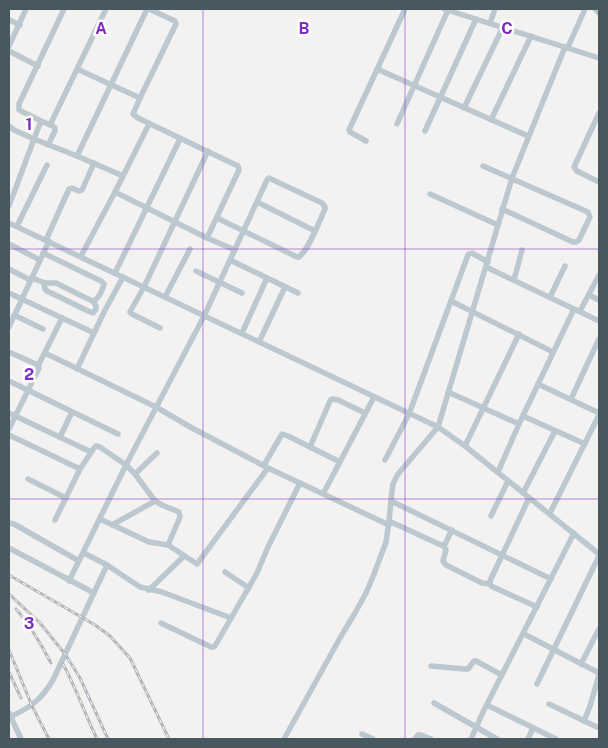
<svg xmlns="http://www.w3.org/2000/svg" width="608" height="748" font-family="'Public Sans',sans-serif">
	<rect width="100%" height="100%" fill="#f4f1f1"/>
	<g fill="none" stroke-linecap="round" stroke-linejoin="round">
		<g stroke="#bbc8cf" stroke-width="5.5">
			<polyline points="64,9 19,104 19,110 41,121 34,139 77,156 123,176"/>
			<polyline points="149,9 175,21 176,24 140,98 133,114 138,118 238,166 239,170 238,172 207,238"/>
			<polyline points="444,9 599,58"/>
			<polyline points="595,9 599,13"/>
			<polyline points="9,20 20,25"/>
			<polyline points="490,23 495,9"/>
			<polyline points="9,46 26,9"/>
			<polyline points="568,47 585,9"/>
			<polyline points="9,51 38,66"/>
			<polyline points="77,69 140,98"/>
			<polyline points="377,69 528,136"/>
			<polyline points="464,108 503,27"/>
			<polyline points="599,113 574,167 577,171 599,182"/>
			<polyline points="491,120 531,36"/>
			<polyline points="41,121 53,126 55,128 55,131 48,145"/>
			<polyline points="397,124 448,10"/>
			<polyline points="50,125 106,9"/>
			<polyline points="9,126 14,130 34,139 9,206"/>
			<polyline points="425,131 476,19"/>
			<polyline points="366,141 350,132 349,130 405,9"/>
			<polyline points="77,156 147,9"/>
			<polyline points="483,166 588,212 590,217 579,240 576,242 573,242 502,209"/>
			<polyline points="115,192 207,238 235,250"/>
			<polyline points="430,194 498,225"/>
			<polyline points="257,202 315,231"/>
			<polyline points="9,223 438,427 465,446 599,554"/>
			<polyline points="17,226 47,165"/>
			<polyline points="46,240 69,189 72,188 79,191 82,190 94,163"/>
			<polyline points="9,244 40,260"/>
			<polyline points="81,256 115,192 149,124"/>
			<polyline points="230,260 298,293"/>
			<polyline points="486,267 599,321"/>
			<polyline points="9,269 30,280"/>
			<polyline points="196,271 242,293"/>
			<polyline points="115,273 180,139"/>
			<path d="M32,278l13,5h11l30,15 7,3c6,-2 10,-12 11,-17l-3,-3 -58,-28"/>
			<polyline points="514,280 522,250"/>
			<polyline points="44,283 45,289 47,291 88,311 93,313 96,309 96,306 93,301"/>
			<polyline points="9,293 94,333"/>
			<polyline points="589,295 599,300"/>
			<polyline points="165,297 190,249"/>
			<polyline points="550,297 565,266"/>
			<polyline points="451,301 553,352"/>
			<polyline points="580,311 599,275"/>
			<polyline points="14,315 43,329"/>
			<polyline points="9,327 49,241"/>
			<polyline points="160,328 132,314 130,312 131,310 144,287 208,151"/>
			<polyline points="242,333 267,278"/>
			<polyline points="259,342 285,287"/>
			<polyline points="9,352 38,365 39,368 9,429"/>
			<polyline points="45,353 156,407 192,428 268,468 389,525"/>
			<polyline points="38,366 62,318"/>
			<polyline points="77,369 104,312 123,277"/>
			<polyline points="9,381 118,434"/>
			<polyline points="538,384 599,413"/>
			<polyline points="448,392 519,424"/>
			<polyline points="571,399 599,339"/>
			<polyline points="9,413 91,452"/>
			<polyline points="523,416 585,444"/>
			<polyline points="9,435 80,469"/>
			<polyline points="60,437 72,412"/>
			<polyline points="465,446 519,334"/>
			<polyline points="310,447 330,401 332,399 338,400 365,413"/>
			<polyline points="385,460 409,414 468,255 469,254 472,253 488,262"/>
			<polyline points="264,465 282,434 288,436 340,462"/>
			<polyline points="498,472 519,424 574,309"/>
			<polyline points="135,474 157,453"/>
			<polyline points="28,479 66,498"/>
			<polyline points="523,493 555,431"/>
			<polyline points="323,494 374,397"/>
			<polyline points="391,501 551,579"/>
			<polyline points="550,513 599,415"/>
			<polyline points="491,516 508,481"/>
			<polyline points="100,519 149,542 168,545 197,564 268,468"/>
			<polyline points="55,520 80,469 94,448 96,446 100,447 126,465 135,474 155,501 162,505 179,512 180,517 168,545"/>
			<polyline points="389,521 441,545 445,544 452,530"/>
			<polyline points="9,523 14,524 79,561"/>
			<polyline points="112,525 155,501"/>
			<polyline points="443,545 446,550 443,561 446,565 482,583 490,584 491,586 537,607"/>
			<polyline points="9,548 94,593"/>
			<polyline points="84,553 107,565 140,587 162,592 231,618"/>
			<polyline points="225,572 249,588"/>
			<path d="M69,581l57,-116 78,-149 63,-136 2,-2 2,1 51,24 3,4v2c-6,13 -16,40 -26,48h-2l-80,-39"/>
			<polyline points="490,584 490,581 529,498"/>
			<polyline points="149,590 184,556"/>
			<polyline points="161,623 211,647 213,647 215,646 257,573 268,547 300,483"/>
			<polyline points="524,634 599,673"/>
			<polyline points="581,664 599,629"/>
			<polyline points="431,666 465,669 468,669 474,661 476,661 502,675"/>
			<polyline points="537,684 599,556"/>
			<polyline points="434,703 497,739"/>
			<polyline points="549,704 599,728"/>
			<polyline points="487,705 556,739"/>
			<polyline points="9,713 21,739"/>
			<path d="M10,717c21,-10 31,-17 43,-37l54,-115"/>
			<polyline points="584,721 590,706 599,675"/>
			<polyline points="362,734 373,739"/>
			<polyline points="284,739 340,638 355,613 366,593 374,574 386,542 389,521 392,491 393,484 398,474 438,427 512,178 565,47"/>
			<polyline points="415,739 418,735 421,735 431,739"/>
			<polyline points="471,739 483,712 574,533"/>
			<polyline points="528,739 533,728"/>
		</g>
		<defs>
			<g id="rail">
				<polyline points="9,575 95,625 110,636 130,658 169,739"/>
				<polyline points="9,594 40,623 65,654 80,678 108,739"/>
				<path d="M16,609c14,16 25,35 35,54"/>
				<polyline points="9,650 32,706 49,739"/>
				<path d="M63,664c13,24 22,50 34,75"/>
				<polyline points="9,672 21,698"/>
			</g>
		</defs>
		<use href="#rail" stroke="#b3b7bc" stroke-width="3"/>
		<use href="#rail" stroke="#fff" stroke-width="1" stroke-dasharray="4" stroke-linecap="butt"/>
	</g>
	<path fill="none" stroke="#7b2cbf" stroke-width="1" stroke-opacity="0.55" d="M203,9v730M405,9v730M9,249h590M9,499h590"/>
	<g font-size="16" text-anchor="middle" font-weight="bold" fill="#7b2cbf" stroke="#fff" stroke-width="5" stroke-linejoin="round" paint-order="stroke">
		<text x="101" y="34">A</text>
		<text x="304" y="34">B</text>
		<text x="507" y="34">C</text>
		<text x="29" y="130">1</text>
		<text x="29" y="380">2</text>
		<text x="29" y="629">3</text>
	</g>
	<rect width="608" height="748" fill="none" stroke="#475860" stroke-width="20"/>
</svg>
